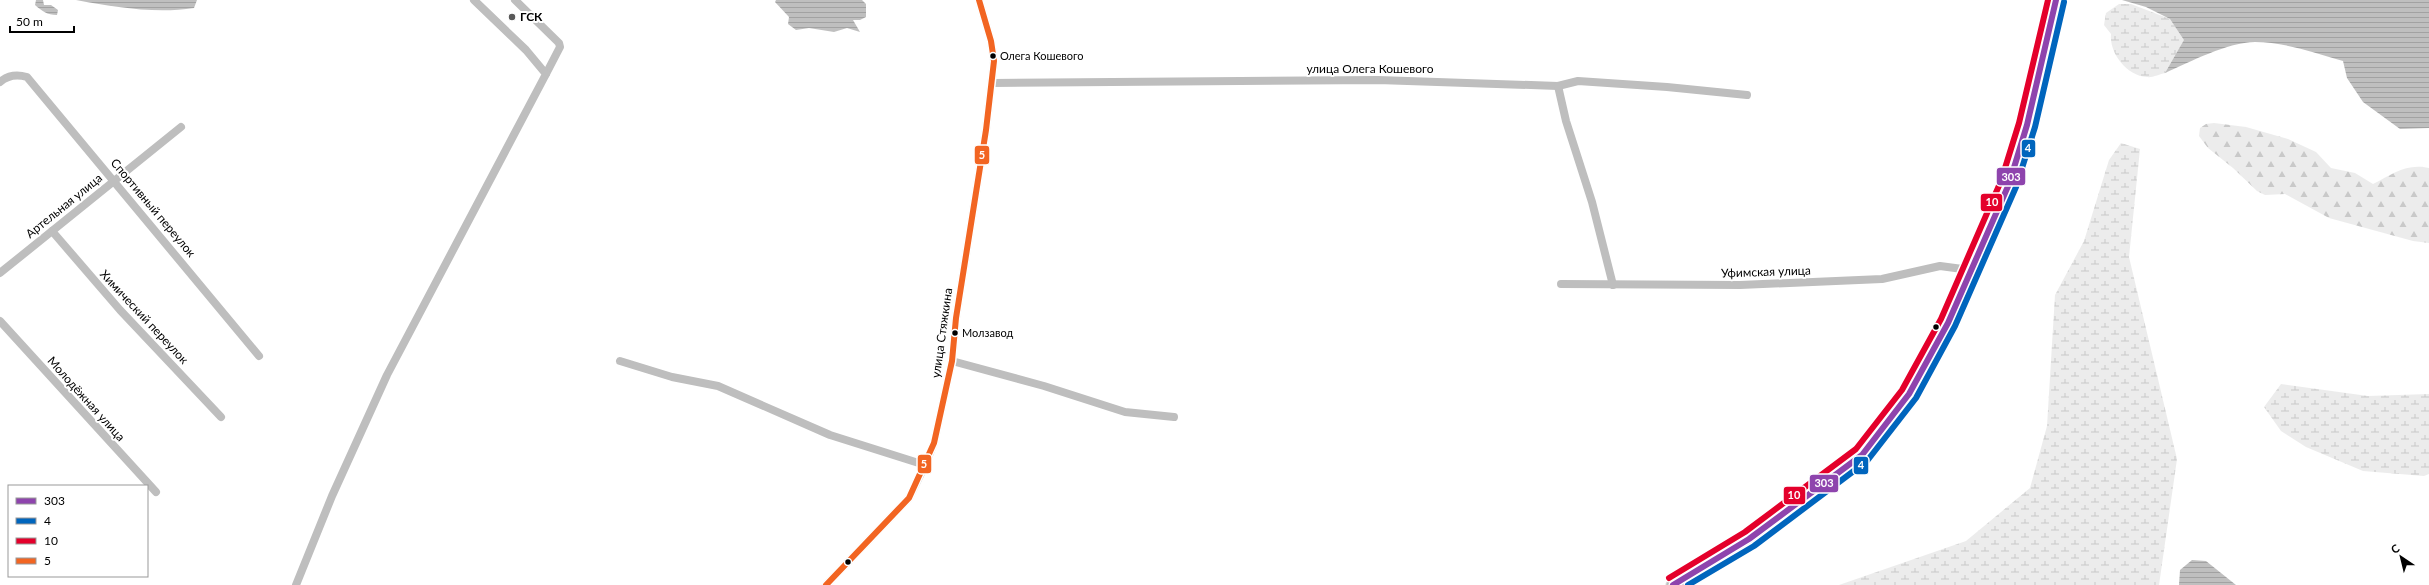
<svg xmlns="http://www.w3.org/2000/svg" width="2429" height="585" font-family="Lato,sans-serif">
	<defs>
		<pattern id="forest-firs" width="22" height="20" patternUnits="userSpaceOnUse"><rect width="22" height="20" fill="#ececec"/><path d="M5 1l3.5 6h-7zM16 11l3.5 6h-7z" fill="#c9c9c9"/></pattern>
		<pattern id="wetland-marsh" width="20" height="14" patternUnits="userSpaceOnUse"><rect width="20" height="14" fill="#ececec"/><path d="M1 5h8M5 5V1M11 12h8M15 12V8" fill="none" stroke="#c9c9c9"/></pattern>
		<pattern id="water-rules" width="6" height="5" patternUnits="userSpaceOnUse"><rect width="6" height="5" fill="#bfbfbf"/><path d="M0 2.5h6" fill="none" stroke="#a2a2a2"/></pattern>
	</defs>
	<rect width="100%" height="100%" fill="#fff"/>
	<path fill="url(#forest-firs)" d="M2214,123l32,4 42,12 28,13 15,16 24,5 18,11c20,-10 33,-21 56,-16v75l-16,-2 -84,-23 -44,-24 -20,1 -8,-4 -24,-23 -25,-20 -9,-12 1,-8 6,-4z"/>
	<g fill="url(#wetland-marsh)">
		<path d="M2119,4h12l39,15 15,21 -20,33c-5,1 -13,5 -18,4 -20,-1 -38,-24 -36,-43l-7,-9 2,-12z"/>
		<polygon points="2121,143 2140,149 2129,257 2177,459 2159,585 1839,585 1966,541 2030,488 2047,426 2055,295 2084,241 2109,160"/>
		<polygon points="2281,384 2368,396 2429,394 2429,474 2424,476 2363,471 2306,447 2281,431 2264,407"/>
	</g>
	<g fill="url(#water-rules)">
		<path d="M36,0h7l1,5h7l7,5 -1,5c-10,0 -15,-4 -22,-10z"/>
		<path d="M76,0h121l-3,8c-39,6 -80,-1 -118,-8z"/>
		<polygon points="776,0 862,0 866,4 866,17 860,20 853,20 860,32 847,28 834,32 809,28 796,30 788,24 789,17 775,2"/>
		<path d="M2122,0h307v128l-29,1 -37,-27 -16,-24 -4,-17c-28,-8 -59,-19 -88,-19 -27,0 -65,20 -90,31l19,-33 -14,-21 -24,-12z"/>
		<polygon points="2192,560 2206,561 2236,585 2179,585 2180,570"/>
	</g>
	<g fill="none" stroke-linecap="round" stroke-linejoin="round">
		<defs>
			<polyline id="primary" points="1673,585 1749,539 1812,494 1862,455 1909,394 1948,323 2009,184 2027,125 2056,0"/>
		</defs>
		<use href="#primary" stroke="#dbdbdb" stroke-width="15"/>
		<g stroke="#bebebe" stroke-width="8">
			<polyline points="515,0 559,43 560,47 546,74"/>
			<path d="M0,82c8,-7 17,-8 27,-5l232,279"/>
			<polyline points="992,83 1378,80 1558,86 1578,81 1667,87 1747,95"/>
			<polyline points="1558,86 1566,121 1592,202 1613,285"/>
			<polyline points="52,231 120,310 221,417"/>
			<polyline points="0,273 181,127"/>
			<polyline points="1561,284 1740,285 1882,279 1940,266 1970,270"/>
			<polyline points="0,321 156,492"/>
			<polyline points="620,361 672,377 718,386 830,435 925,465"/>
			<polyline points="952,361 1044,386 1125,412 1174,417"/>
			<polyline points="296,585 332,496 387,375 546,74 526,50 474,0"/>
			<polyline points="826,585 909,498 925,465 934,443 952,361 956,318 986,130 994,61 991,41 979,0"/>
		</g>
		<use href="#primary" stroke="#bebebe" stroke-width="13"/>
		<defs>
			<polyline id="bus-1" points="1673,585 1749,539 1862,455 1909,394 1948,323 2009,184 2027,125 2056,0"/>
			<polyline id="bus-2" points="1688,585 1754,546 1867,461 1916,398 1955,326 2016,187 2035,127 2064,2"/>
			<polyline id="bus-3" points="1669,578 1745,532 1856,449 1902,390 1941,319 2001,181 2019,123 2048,0"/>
			<polyline id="bus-4" points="826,585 909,498 934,443 952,361 956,318 986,130 994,61 991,41 979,0"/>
		</defs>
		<use href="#bus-1" stroke="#fff" stroke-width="9"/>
		<use href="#bus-2" stroke="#fff" stroke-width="9"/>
		<use href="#bus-3" stroke="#fff" stroke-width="9"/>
		<use href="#bus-4" stroke="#fff" stroke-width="9"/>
		<use href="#bus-1" stroke="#8e44ad" stroke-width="6"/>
		<use href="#bus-2" stroke="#0065bd" stroke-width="6"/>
		<use href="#bus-3" stroke="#e4002b" stroke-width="6"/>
		<use href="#bus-4" stroke="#f26522" stroke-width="6"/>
	</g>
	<circle fill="#595959" stroke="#fff" stroke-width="1.5" cx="512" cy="17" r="4"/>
	<g fill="#000" stroke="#fff" stroke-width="1.5">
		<circle cx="993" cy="56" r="3.5"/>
		<circle cx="1936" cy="327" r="3.5"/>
		<circle cx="955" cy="333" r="3.5"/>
		<circle cx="848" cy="562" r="3.5"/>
	</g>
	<g text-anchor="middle" stroke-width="4" stroke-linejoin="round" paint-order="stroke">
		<g font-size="11" fill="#000" stroke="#fff" text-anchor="start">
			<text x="1000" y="60">Олега Кошевого</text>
			<text x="962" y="337">Молзавод</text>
		</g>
		<g font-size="12" font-weight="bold" fill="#000" stroke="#fff" text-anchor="start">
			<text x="520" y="21">ГСК</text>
		</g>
		<g font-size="12" fill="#000" stroke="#fff">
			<text x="1370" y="73">улица Олега Кошевого</text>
			<text transform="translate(64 206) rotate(-39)" y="4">Артельная улица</text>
			<text transform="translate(153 208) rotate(50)" y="4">Спортивный переулок</text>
			<text transform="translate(1766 272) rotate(-2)" y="4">Уфимская улица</text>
			<text transform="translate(144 317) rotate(47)" y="4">Химический переулок</text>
			<text transform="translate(942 333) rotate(-82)" y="4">улица Стяжкина</text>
			<text transform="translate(86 399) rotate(48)" y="4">Молодёжная улица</text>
		</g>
	</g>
	<g stroke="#fff" stroke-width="1.5">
		<rect x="2021" y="139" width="15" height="19" rx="4" fill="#0065bd"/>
		<rect x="974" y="145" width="16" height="20" rx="4" fill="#f26522"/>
		<rect x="1996" y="167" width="30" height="19" rx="4" fill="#8e44ad"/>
		<rect x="1980" y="193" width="23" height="19" rx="4" fill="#e4002b"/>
		<rect x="917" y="454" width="15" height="20" rx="4" fill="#f26522"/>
		<rect x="1853" y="456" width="16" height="19" rx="4" fill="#0065bd"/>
		<rect x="1809" y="474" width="30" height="19" rx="4" fill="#8e44ad"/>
		<rect x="1783" y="486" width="23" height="19" rx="4" fill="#e4002b"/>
	</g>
	<g font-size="11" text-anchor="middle" font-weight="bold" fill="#fff">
		<text x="2028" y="152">4</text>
		<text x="982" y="159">5</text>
		<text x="2011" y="181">303</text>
		<text x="1992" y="206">10</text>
		<text x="924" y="468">5</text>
		<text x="1861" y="469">4</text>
		<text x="1824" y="487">303</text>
		<text x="1794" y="499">10</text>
	</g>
	<rect x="8" y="485" width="140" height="92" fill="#ffffff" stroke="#999999"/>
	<rect x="16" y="498" width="20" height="6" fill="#8e44ad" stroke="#999999"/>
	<text x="44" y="505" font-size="12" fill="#000000">303</text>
	<rect x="16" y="518" width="20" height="6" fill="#0065bd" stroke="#999999"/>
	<text x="44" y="525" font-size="12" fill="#000000">4</text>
	<rect x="16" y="538" width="20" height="6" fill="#e4002b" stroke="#999999"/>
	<text x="44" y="545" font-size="12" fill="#000000">10</text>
	<rect x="16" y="558" width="20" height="6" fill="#f26522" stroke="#999999"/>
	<text x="44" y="565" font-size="12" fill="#000000">5</text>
	<g transform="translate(2401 557) rotate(325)" stroke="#ffffff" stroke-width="3" paint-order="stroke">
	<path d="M0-3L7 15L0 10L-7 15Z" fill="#000000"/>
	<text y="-6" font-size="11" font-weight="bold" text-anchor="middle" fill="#000000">С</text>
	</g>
	<path d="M10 26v6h64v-6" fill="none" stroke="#000000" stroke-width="2"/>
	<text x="16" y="26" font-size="12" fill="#000000" stroke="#ffffff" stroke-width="3" paint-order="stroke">50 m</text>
</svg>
